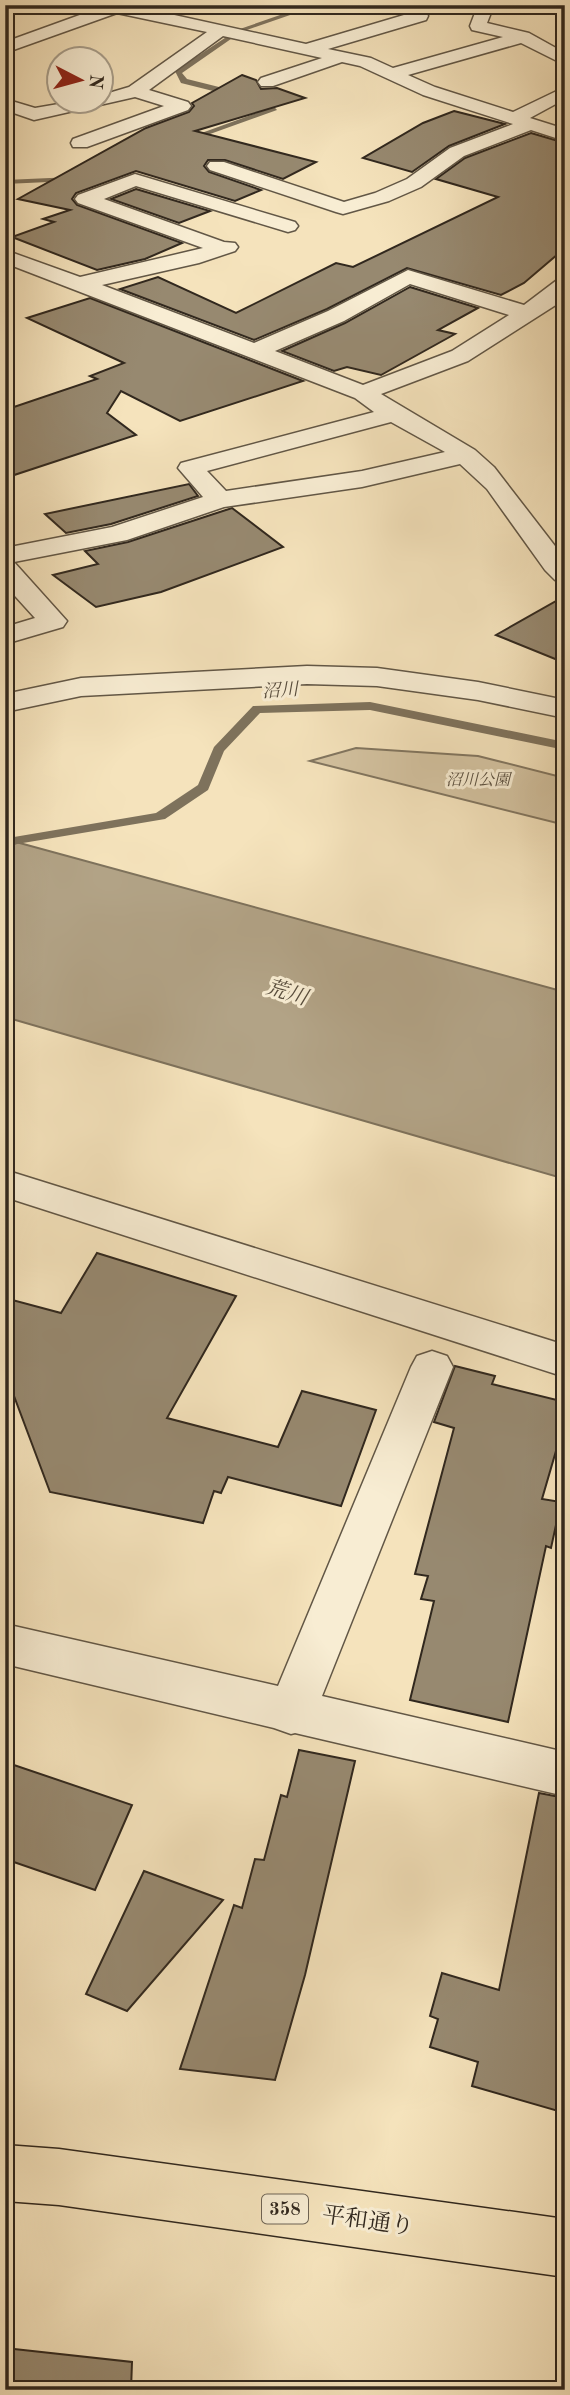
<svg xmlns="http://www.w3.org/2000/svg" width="570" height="2395" font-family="'Old Standard TT','Noto Serif JP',serif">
	<rect width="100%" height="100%" fill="#f5e3bc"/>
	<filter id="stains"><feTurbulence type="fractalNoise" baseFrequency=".00286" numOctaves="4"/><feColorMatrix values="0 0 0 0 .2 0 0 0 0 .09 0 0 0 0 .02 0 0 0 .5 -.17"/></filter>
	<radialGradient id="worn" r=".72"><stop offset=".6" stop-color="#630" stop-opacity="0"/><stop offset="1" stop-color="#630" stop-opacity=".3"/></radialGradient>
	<polygon fill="#d4c3a1" stroke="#827660" stroke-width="2" points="356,748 478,756 565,778 565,825 310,761"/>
	<polygon fill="#b2a386" stroke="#7e725c" stroke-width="2" points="5,839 565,992 565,1179 5,1017"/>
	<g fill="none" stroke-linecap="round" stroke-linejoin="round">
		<g fill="#7e725c" fill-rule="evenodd">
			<polygon points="309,5 319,5 241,32 182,73 187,79 267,99 277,110 185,143 185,139 268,109 261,103 181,83 175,71 237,30"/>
			<polygon points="73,177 70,181 5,184 5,180"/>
			<polygon points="370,702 565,742 565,750 370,710 260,713 224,751 208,790 165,819 17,844 5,849 5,840 14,837 156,813 198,785 214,747 253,706"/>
		</g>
	</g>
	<g fill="#978970" stroke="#31281e" stroke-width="2">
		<polygon points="242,75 256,80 261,89 277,88 305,98 195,131 316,162 283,179 225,160 208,160 204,166 209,172 261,190 235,201 136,171 76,193 72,199 77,205 182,243 145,259 97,270 12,237 54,222 43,219 70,210 18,199 146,128 189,112 194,106 192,103"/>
		<polygon points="454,111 505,124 449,146 412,172 363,158 423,123"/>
		<polygon points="531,133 565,143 565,248 524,283 501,295 407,268 327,309 254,340 120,289 158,277 236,313 336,263 353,267 498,197 436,179 465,158"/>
		<polygon points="136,189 210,211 179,223 111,199"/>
		<polygon points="410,287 478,308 438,330 455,334 381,375 347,367 334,371 282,351 345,323"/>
		<polygon points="90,298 303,381 180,421 121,391 107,413 136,435 5,478 5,410 97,379 90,376 124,363 27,318"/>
		<polygon points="189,484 198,496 111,524 66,533 45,514"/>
		<polygon points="232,508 283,547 161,592 96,607 53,575 98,564 85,551 128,542"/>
		<polygon points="565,596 565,663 496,635"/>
		<polygon points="97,1253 236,1296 167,1418 278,1447 302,1391 376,1410 341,1506 228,1477 221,1493 214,1491 203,1523 50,1492 5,1372 5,1298 61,1313"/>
		<polygon points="455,1366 495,1376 492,1384 565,1402 565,1420 542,1499 561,1502 551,1548 546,1546 508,1722 410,1700 434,1601 421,1599 428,1576 415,1574 454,1428 434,1422"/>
		<polygon points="299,1750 355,1761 305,1975 275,2080 180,2069 234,1905 242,1908 255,1859 264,1860 281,1795 287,1797"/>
		<polygon points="5,1762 132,1805 95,1890 5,1859"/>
		<polygon points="539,1793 565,1798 565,2113 472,2086 478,2062 430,2047 438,2019 430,2016 442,1973 499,1990"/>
		<polygon points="144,1871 223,1900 127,2011 86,1994"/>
		<polygon points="5,2348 132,2362 131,2390 5,2390"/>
	</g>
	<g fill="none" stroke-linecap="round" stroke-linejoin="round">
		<defs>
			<g id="minor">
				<polygon points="97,5 129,5 306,44 414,12 426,12 428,16 426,20 328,49 371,58 393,68 503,37 472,30 470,26 478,5 494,5 487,23 529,33 565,53 565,65 521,43 408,75 435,87 513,112 565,87 565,99 530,118 565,129 565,141 531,130 464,156 421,187 389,201 343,214 336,212 210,170 207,166 210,162 224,162 344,202 375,193 407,179 450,148 513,124 423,95 360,66 342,62 273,86 261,86 258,82 261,78 322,58 223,36 149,90 188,102 191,106 188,110 87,147 73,147 71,143 73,139 164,106 135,97 34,120 5,110 5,99 35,108 70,102 102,102 102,95 129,87 207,32 117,13 5,53 5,42 99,8"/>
				<path d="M135,174l160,48 3,4 -3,4 -7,2 -152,-46 -32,13 120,43 11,1 3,4 -3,4 -36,12 -97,22 152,58 74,-32 80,-41 116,35 33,-25 8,-1v19l-3,3 -94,60 -87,33 94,56 19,17 71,92v23l-10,-2 -10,-10 -58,-81 -27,-25 -98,23 -138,20 -97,33 -113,22 53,59 -4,6 -58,17v-17l30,-9 -30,-33v-37l107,-21 91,-30 -25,-29 3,-5 193,-51 -19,-14 -350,-135v-13l75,27 123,-29 -125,-45 -3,-4 3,-4zM410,284l99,31 -57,36 -89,34 -88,-34 69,-30zM391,422l54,30 -83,19 -136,20 -19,-20z"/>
				<polygon points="307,666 377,668 478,682 565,700 565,718 478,700 377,686 307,684 81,696 5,712 5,694 81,678"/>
				<polygon points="5,1170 565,1345 565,1377 5,1197"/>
				<polygon points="432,1351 447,1356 453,1367 322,1696 565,1752 565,1796 295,1733 291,1734 274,1728 5,1664 5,1624 278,1686 411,1367 417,1356"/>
			</g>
			<polygon id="highway" points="5,2145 59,2149 565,2219 565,2277 59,2205 5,2201"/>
		</defs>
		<use href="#minor" stroke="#625746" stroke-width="3"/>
		<use href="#highway" stroke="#31281e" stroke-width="3"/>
		<use href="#minor" fill="#f8edd3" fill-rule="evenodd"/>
		<use href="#highway" fill="#f5e3bc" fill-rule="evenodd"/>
	</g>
	<g text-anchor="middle" stroke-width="6" stroke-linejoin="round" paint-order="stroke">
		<g font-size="16" font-style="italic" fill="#5a4f3f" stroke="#f8edd3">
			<text x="478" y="785">沼川公園</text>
		</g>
		<g font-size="18" font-style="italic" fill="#584d3d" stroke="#f8edd3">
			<text transform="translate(280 690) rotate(-4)" y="6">沼川</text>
		</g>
		<rect fill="#f8edd3" stroke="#6d6354" stroke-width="2" x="262" y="2194.5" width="46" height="29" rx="5"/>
		<g font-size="18" font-weight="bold" fill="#31281e">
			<text x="285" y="2215">358</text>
		</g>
		<g font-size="21" font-style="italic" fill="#584d3d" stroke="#f8edd3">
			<text transform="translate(287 992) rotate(17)" y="7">荒川</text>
		</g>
		<g font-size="23" fill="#31281e" stroke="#f8edd3">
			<text transform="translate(368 2220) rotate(8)" y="8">平和通り</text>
		</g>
	</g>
	<rect width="570" height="2395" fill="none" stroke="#f5e3bc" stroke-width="28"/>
	<rect x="7" y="7" width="556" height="2381" fill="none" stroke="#31281e" stroke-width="3.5"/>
	<rect x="14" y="14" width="542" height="2367" fill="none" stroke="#31281e" stroke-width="2"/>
	<g transform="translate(80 80) rotate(96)"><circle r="33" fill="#f8edd3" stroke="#a89e8b" stroke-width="2"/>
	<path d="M0-5L12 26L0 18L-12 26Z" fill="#8f2418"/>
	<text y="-10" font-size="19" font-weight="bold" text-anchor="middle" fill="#31281e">N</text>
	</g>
	<rect width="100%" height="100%" filter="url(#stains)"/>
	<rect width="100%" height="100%" fill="url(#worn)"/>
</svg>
